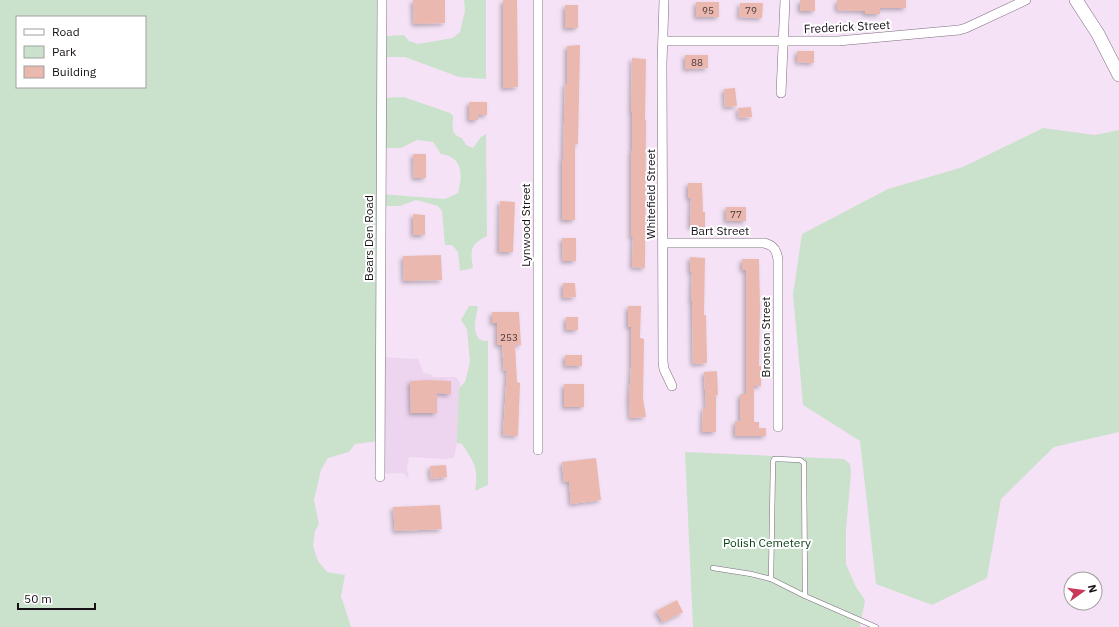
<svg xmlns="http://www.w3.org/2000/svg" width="1119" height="627" font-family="'IBM Plex Sans',sans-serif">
	<defs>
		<filter id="shadow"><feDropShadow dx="-2.5" dy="2.5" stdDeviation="2" flood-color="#0004"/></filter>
	</defs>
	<rect width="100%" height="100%" fill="#f5e2f6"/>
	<polygon fill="#eed5ef" points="382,357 418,359 424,373 431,374 433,377 456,377 460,383 457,443 454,458 445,459 409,457 407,468 409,479 403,473 380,474"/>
	<g fill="#cae2cc" fill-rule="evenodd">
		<path d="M0,0h380l5,36 19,-1 5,6 9,3 35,-6 7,-6 5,-21 -1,-11h22v79l-27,-2 -54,-20h-20l-4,41 23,-1 46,16 3,3c0,11 -3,18 9,22l4,7 7,3 8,-11 5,-3 1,102c-17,9 -17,13 -14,32l-13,3 -2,-19 -6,-7h-7l-3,-34 -4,-5 -22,-6 -16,6h-20l-1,235 -24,3 -6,8 -21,6 -7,12 -7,30 5,24 -4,7 -2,15 5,15 9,11 18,3 -4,21 10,31h-351zM17,17h128v70h-128zM417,140l16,2 8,12c22,3 22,21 17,39l-13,6 -65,-5v-46h21z"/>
		<polygon points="1043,128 1095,135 1119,130 1119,432 1054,447 1001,499 987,578 932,605 876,584 860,441 803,405 793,294 802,234 888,189 963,167"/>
		<path d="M469,306h9c-2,11 -9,36 10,35v144l-13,6c4,-22 -1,-29 -13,-47l-5,-1v-4l2,-51 6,-6 5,-20 -3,-33 -6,-9z"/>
		<polygon points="685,452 844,459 850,464 851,473 846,530 846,564 856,587 865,600 860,627 693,627"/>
	</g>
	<g fill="#eab8ae" filter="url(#shadow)">
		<polygon points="413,0 445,0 445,23 414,24"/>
		<polygon points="503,0 517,0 518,87 503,88"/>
		<rect x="800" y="0" width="15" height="11"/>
		<polygon points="837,0 906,0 906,8 880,8 880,14 865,14 865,11 837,10"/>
		<rect x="696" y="2" width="23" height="15"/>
		<polygon points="740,3 763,3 762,18 739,17"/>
		<rect x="565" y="5" width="13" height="23"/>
		<polygon points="580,45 578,144 575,144 575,220 562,220 562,159 563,159 565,84 567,84 567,46"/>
		<polygon points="797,51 814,51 814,63 797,62"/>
		<polygon points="685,55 708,55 708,68 685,69"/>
		<polygon points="632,58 646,59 645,120 646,120 645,268 632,267 633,237 631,237 631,151 632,151 632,112 631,112"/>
		<polygon points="735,88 737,106 725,107 724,89"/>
		<polygon points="469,102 487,102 487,115 478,115 478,120 469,120"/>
		<polygon points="751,107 752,117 739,118 738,108"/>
		<polygon points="413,154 426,154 426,178 414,178"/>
		<polygon points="688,183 702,183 703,212 705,212 705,227 690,227 691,198 688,198"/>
		<polygon points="500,201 515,202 513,252 499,252"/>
		<rect x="726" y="207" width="20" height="14"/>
		<polygon points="413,214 425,215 425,235 413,235"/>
		<polygon points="562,238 576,238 576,261 563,261"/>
		<polygon points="441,255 442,280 404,281 403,256"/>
		<polygon points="690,257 705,258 704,315 706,315 707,363 693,364 692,301 691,301 692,272 690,272"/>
		<polygon points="742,259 759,259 760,308 759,366 761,366 761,386 754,386 754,422 759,422 759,428 766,428 766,436 735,436 735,421 740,422 740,394 746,394 746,270 742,270"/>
		<polygon points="563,283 575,283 576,297 563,298"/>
		<polygon points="628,306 641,306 640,338 644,339 643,398 646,417 630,418 629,399 631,368 631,327 628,327"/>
		<polygon points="492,312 519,312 521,345 515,345 517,382 520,383 518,436 503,435 507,370 504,371 502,345 497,345 497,323 492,323"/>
		<rect x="566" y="317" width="12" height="13"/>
		<rect x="565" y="355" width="17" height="11"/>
		<polygon points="717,371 718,395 716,395 716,432 702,432 703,408 706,408 704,372"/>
		<polygon points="429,380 451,381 451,394 437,393 437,413 411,413 410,381"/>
		<rect x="564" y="384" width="20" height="23"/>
		<polygon points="596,458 601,500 571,504 569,481 564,482 562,462"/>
		<polygon points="446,465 447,477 431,479 430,466"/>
		<polygon points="440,505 442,529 395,531 393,507"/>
		<polygon points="677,600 683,612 663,622 656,611"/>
	</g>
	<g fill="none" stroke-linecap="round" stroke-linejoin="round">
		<defs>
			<g id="lane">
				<polyline points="713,568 751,574 771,579 805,596 876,627"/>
				<polyline points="771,579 773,462 774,459 777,459 800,460 804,463 805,596"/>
			</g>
			<g id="street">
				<polyline points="538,0 538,450"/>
				<polyline points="664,0 662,64 663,362 664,369 672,386"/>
				<polyline points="663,41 838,41 959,30 966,28 1026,0"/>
				<polyline points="781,93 785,0"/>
				<path d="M663,243h101c10,2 13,8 14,17v167"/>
				<polyline points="380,477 382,0"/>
			</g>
			<polyline id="secondary" points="1076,0 1098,34 1119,75"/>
		</defs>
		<use href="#lane" stroke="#7d6c7d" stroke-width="5.5"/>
		<use href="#street" stroke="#7d6c7d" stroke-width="10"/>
		<use href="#secondary" stroke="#7d6c7d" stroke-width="14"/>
		<use href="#lane" stroke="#fff" stroke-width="4.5"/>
		<use href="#street" stroke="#fff" stroke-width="9"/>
		<use href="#secondary" stroke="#fff" stroke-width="13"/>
	</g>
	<g text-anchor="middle" stroke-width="4" stroke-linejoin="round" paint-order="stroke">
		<g font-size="10" fill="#4b3a3c">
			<text x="708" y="14">95</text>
			<text x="751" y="14">79</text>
			<text x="697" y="66">88</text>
			<text x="736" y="218">77</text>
			<text x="509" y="341">253</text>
		</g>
		<g font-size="12" fill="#161016" stroke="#fff">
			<text transform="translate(847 27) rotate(-3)" y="4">Frederick Street</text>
			<text transform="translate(651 194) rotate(-90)" y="4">Whitefield Street</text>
			<text transform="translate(526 225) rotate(-90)" y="4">Lynwood Street</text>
			<text x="720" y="235">Bart Street</text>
			<text transform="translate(369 238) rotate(-90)" y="4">Bears Den Road</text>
			<text transform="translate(766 337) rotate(-90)" y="4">Bronson Street</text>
		</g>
		<g font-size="12" fill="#074016" stroke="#fff">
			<text x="767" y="547">Polish Cemetery</text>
		</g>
	</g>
	<rect x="16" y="16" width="130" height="72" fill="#ffffff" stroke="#a29fa2"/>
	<rect x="24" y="29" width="20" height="6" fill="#ffffff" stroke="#a29fa2"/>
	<text x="52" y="36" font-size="12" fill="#161016">Road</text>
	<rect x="24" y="46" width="20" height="12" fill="#cae2cc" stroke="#a29fa2"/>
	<text x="52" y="56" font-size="12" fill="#161016">Park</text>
	<rect x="24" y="66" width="20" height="12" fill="#eab8ae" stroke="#a29fa2"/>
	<text x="52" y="76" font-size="12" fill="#161016">Building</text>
	<g transform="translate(1083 591) rotate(76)"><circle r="19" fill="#ffffff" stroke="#a29fa2"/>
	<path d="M0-3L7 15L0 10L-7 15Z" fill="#c83857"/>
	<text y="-6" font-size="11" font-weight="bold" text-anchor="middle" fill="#161016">N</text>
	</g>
	<path d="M18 603v6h77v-6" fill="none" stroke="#161016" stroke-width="2"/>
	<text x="24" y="603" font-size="12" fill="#161016" stroke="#ffffff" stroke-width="3" paint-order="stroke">50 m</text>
</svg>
